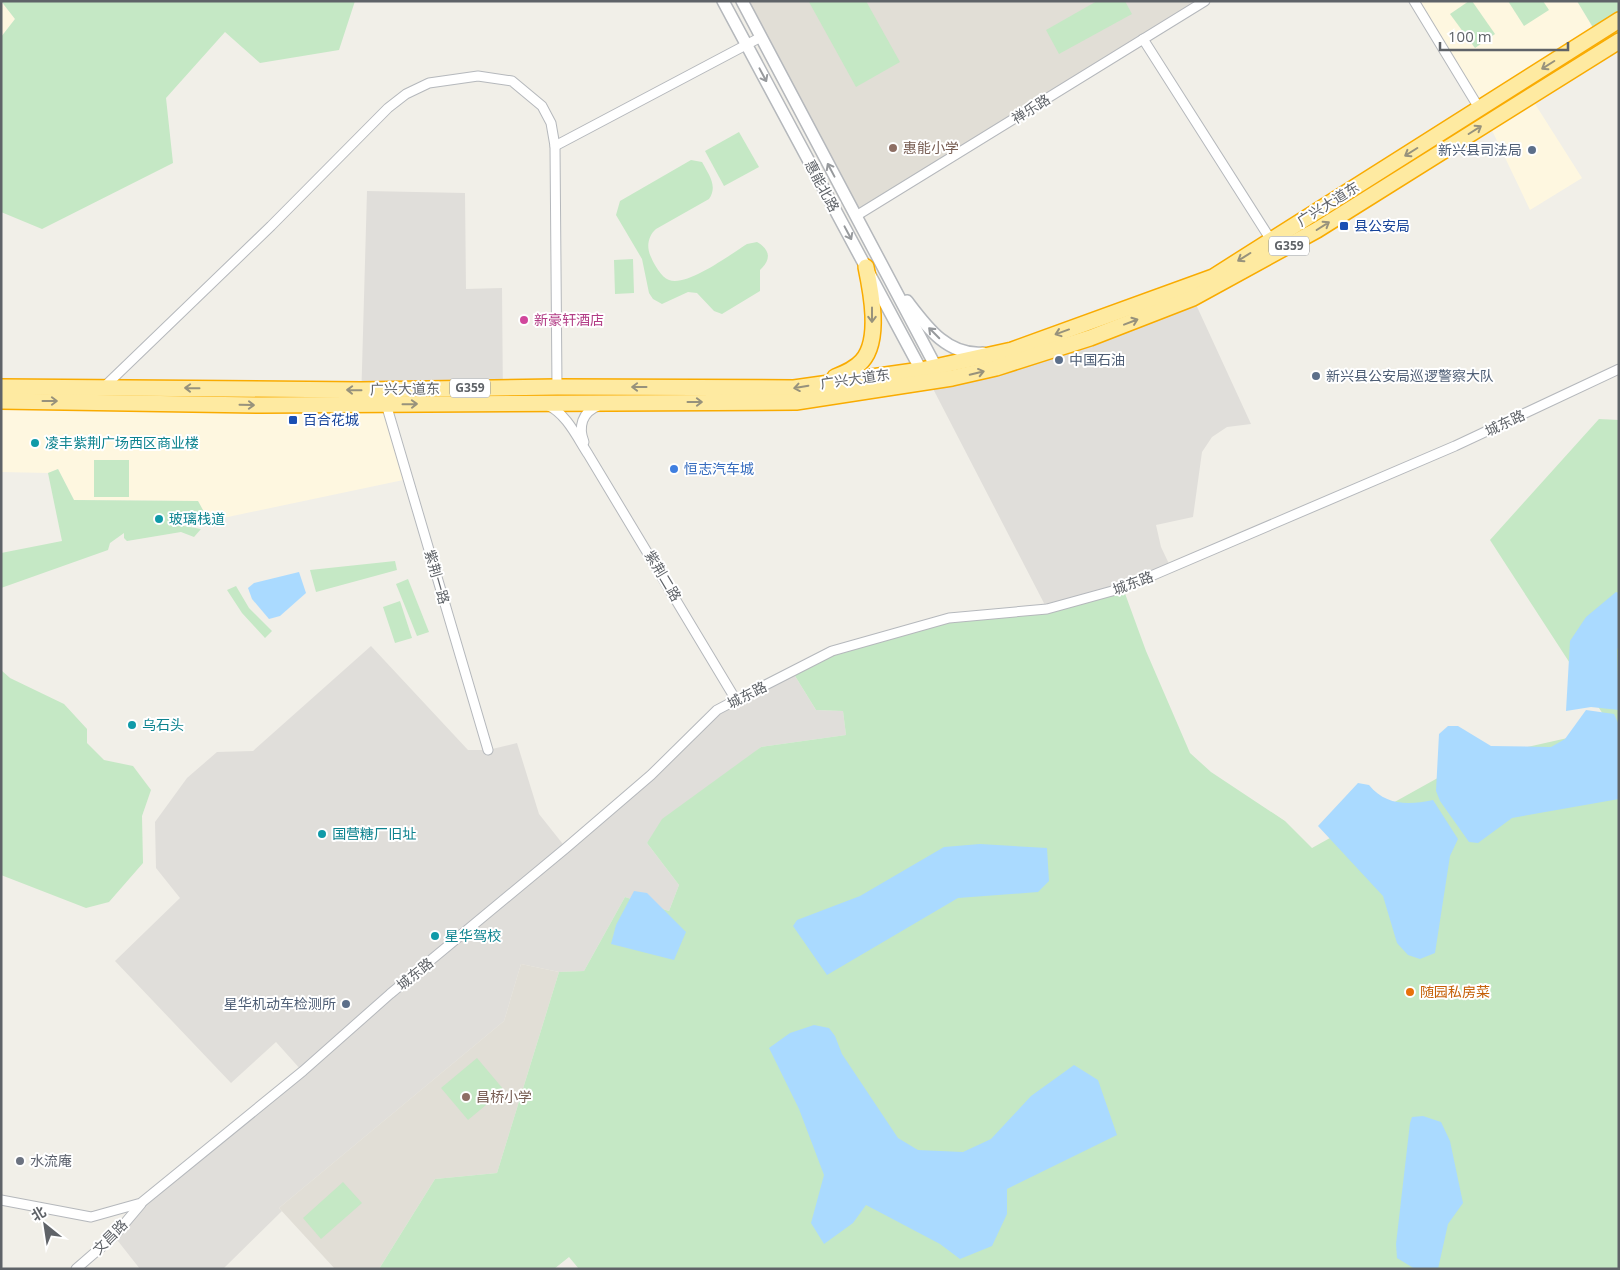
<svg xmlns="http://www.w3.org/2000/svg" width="1620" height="1270" font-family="'Open Sans','Noto Sans SC',sans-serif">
	<rect width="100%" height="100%" fill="#f1efe8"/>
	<g fill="#fef7e0">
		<polygon points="1,1 15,19 1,37"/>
		<polygon points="1414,1 1577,1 1606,49 1530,96 1582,178 1530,210 1488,122"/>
		<polygon points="1,401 386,404 408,479 209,521 198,501 74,500 58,469 48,473 1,472"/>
	</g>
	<g fill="#e0deda">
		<polygon points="367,191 465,193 466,289 502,288 503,403 361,404"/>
		<polygon points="1193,298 1251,424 1227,427 1212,437 1202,452 1193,517 1156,525 1161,547 1171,568 1047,609 929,381"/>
		<polygon points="371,646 468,750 488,750 517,743 539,814 566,848 717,710 792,671 816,710 843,711 846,735 761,747 647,843 679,885 669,911 625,897 584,971 559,972 521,964 504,1021 279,1208 282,1211 223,1269 140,1269 114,1236 141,1203 302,1071 276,1042 231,1083 115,961 180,898 156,868 155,822 187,778 217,752 253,751"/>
	</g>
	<g fill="#e1ded6">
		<polygon points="742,1 1205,1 856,216"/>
		<polygon points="521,964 559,972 497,1173 435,1179 379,1269 335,1269 279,1208 504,1021"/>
	</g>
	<g fill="#c5e8c5">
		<polygon points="1,1 355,1 339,50 260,63 225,32 166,98 173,163 42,229 1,212 1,37 15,19"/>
		<polygon points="866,1 900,62 856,87 809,2"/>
		<polygon points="1097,1 1125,1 1132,14 1059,54 1046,30"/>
		<polygon points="1469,1 1472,1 1495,34 1475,48 1450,14"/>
		<polygon points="1508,1 1543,1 1549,10 1524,26"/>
		<polygon points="1577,1 1619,1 1619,41 1606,49"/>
		<polygon points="739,132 759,167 724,186 705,151"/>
		<path d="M691,160l11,2c7,13 16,24 7,37l-53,30c-8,7 -10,18 -5,28 3,7 10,20 18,23 18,7 62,-26 78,-36l10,-2c14,8 14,18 3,28v21l-38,23 -8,-3 -17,-18 -9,-1 -26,12 -9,-5 -4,-6 -7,-34 -26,-44 4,-14z"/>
		<polygon points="633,259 634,293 615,294 614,260"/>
		<polygon points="1599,419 1619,420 1619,1269 579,1269 569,1257 554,1269 379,1269 435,1179 497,1173 559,972 584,971 625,897 669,911 679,885 647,843 662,819 761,747 846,735 843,711 816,710 792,671 832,651 949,618 1047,609 1123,588 1146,651 1190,753 1211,772 1285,821 1312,848 1470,760 1612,728 1490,540"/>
		<rect x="94" y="460" width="35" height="37"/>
		<polygon points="58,469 74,500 198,501 209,521 167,523 201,529 194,537 181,532 127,541 124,538 124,533 110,543 108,550 1,588 1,553 62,541 48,473"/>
		<polygon points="395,561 397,570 316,592 310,570"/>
		<polygon points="408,579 429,632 417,636 396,584"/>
		<polygon points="236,586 249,608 272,631 265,638 242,613 227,590"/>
		<polygon points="400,601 412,638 395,643 383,607"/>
		<polygon points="1,670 10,678 64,704 87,729 87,743 104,760 133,766 151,790 142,816 143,863 109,902 86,908 1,875"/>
		<polygon points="477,1058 504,1090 468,1120 441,1088"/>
		<polygon points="343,1182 362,1203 321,1239 303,1218"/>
	</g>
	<g fill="#aadaff">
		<polygon points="299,572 306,593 280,616 269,619 252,599 248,588 254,583"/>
		<polygon points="1616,592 1619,593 1619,645 1617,650 1619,710 1591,707 1566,711 1570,641 1586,617"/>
		<polygon points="1586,710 1614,714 1619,725 1619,799 1512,818 1478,843 1469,842 1440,801 1436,791 1439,734 1448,726 1458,726 1491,746 1551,747 1565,739"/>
		<path d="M1358,783l11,2c17,21 40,20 64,15l25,39 -8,17 -15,97 -15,6 -12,-4 -11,-12 -14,-47 -65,-70z"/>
		<polygon points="980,844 1047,848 1049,881 1038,892 958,898 827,975 793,926 797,920 860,896 944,847"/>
		<polygon points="634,891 647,893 686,932 674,960 611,944 616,925"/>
		<polygon points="814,1025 829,1028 835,1036 842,1054 898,1138 918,1150 963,1152 991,1139 1031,1096 1074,1065 1098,1080 1117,1135 1007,1189 1007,1214 992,1246 960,1259 940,1244 866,1205 853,1223 824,1244 811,1223 824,1175 799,1109 769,1048 790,1033"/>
		<polygon points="1423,1116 1441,1122 1450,1141 1463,1203 1448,1224 1438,1269 1415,1269 1397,1258 1396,1244 1410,1123 1412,1117"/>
	</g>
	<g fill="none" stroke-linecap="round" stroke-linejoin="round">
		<defs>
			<g id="minor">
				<polyline points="1414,1 1479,108"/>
				<polyline points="1143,39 1271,240"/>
				<polyline points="555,146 761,37"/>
				<polyline points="856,216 1205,1"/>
				<polyline points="104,387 271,226 388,108 406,94 429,83 478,76 512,81 542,106 551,123 555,146 557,387"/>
				<polyline points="386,404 488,750"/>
				<path d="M547,405c19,8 30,32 41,49l148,246"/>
				<path d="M584,442c-6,-15 -2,-30 14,-36"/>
				<polyline points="1,1200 91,1217 141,1203 303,1071 390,994 566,848 651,775 717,710 736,700 832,651 949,618 1047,609 1123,588 1455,446 1619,369"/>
				<polyline points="76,1269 114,1236 141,1204"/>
			</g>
			<g id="tertiary">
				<polyline points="723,1 921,370"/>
				<polyline points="742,1 936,367"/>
				<path d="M907,301c19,25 40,55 76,52"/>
			</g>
			<g id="trunk">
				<path d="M835,377c10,-4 20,-8 27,-16 19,-21 9,-70 4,-94"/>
				<polyline points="1,387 361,390 557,387 794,388 921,370 1012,350 1213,277 1619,20"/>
				<polyline points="1,401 262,405 796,402 952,378 996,368 1090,338 1193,298 1317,230 1619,41"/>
			</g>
		</defs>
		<use href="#minor" stroke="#b5b8bc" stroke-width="11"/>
		<use href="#tertiary" stroke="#b5b8bc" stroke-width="14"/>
		<use href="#trunk" stroke="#f9ab00" stroke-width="18"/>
		<use href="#minor" stroke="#fff" stroke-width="9"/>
		<use href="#tertiary" stroke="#fff" stroke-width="11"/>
		<use href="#trunk" stroke="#feeaa1" stroke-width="15"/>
	</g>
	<defs><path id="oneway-shaft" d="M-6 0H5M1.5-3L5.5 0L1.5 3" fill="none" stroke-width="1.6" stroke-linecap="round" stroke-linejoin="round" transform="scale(1.25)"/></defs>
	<g stroke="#97927c">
		<use href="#oneway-shaft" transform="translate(1548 65) rotate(148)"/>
		<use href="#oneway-shaft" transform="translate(1475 130) rotate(-32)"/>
		<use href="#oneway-shaft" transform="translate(1411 152) rotate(148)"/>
		<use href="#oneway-shaft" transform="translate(1323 226) rotate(-32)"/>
		<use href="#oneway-shaft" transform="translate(1244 257) rotate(148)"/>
		<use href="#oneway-shaft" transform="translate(872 315) rotate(90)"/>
		<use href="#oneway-shaft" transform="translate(1131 322) rotate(-21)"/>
		<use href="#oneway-shaft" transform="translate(1062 332) rotate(160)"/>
		<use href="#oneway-shaft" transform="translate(977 373) rotate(-13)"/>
		<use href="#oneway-shaft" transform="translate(639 387) rotate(-180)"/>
		<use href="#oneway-shaft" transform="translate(801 387) rotate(170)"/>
		<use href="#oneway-shaft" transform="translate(192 388) rotate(-179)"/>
		<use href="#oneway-shaft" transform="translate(354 390) rotate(-179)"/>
		<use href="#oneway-shaft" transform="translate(50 401)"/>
		<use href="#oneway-shaft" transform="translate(695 402)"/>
		<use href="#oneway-shaft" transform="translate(410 404) rotate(-1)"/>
		<use href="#oneway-shaft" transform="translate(247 405) rotate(1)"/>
	</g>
	<g stroke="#979a9d">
		<use href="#oneway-shaft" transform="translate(763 75) rotate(62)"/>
		<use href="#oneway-shaft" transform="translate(831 170) rotate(-118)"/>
		<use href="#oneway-shaft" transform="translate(848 233) rotate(62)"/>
		<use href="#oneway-shaft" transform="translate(934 333) rotate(-135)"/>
	</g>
	<g fill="#8d6e63" stroke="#fff" stroke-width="2">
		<circle cx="893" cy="148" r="5"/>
		<circle cx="466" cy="1097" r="5"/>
	</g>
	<g fill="#5c6f8a" stroke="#fff" stroke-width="2">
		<circle cx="1532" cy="150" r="5"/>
		<circle cx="1059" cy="360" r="5"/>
		<circle cx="1316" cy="376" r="5"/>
		<circle cx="346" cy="1004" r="5"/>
	</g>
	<g fill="#1a4fb4" stroke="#fff" stroke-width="2">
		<rect x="1339" y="221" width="10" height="10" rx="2.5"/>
		<rect x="288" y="415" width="10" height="10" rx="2.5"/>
	</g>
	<circle fill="#d1479c" stroke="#fff" stroke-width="2" cx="524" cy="320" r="5"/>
	<g fill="#0f9aa8" stroke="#fff" stroke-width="2">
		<circle cx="35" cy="443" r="5"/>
		<circle cx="159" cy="519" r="5"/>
		<circle cx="132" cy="725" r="5"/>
		<circle cx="322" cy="834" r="5"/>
		<circle cx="435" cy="936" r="5"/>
	</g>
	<circle fill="#3f7fe0" stroke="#fff" stroke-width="2" cx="674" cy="469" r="5"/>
	<circle fill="#e8710a" stroke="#fff" stroke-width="2" cx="1410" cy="992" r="5"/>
	<circle fill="#6b7280" stroke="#fff" stroke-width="2" cx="20" cy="1161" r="5"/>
	<g text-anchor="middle" stroke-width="4" stroke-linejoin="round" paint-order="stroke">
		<g fill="#fff" stroke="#8f9295" stroke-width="1">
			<rect x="1269" y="236.5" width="40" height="19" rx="4"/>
			<rect x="450" y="378.5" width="40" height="19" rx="4"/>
		</g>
		<g font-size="12" font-weight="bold" fill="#5f6368">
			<text x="1289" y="250">G359</text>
			<text x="470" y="392">G359</text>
		</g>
		<g font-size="14" fill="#5f6368" stroke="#fff">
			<text transform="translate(1031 109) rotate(-32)" y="5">禅乐路</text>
			<text transform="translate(822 186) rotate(62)" y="5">惠能北路</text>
			<text transform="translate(1328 204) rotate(-32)" y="5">广兴大道东</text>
			<text transform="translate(855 379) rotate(-8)" y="5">广兴大道东</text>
			<text transform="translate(405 389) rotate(-1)" y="5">广兴大道东</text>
			<text transform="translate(1505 423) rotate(-25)" y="5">城东路</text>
			<text transform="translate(663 576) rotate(59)" y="5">紫荆二路</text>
			<text transform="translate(437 577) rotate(74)" y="5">紫荆一路</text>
			<text transform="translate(1133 583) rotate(-20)" y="5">城东路</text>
			<text transform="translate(747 695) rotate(-27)" y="5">城东路</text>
			<text transform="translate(415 974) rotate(-39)" y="5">城东路</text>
			<text transform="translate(110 1237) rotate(-45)" y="5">文昌路</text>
		</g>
		<g font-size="14" fill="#785e54" stroke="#fff" text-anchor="start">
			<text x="903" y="153">惠能小学</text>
			<text x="476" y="1102">昌桥小学</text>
		</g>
		<g font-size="14" fill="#4e5e75" stroke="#fff" text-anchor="end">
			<text x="1522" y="155">新兴县司法局</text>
			<text x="1069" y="365" text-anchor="start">中国石油</text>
			<text x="1326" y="381" text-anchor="start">新兴县公安局巡逻警察大队</text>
			<text x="336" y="1009">星华机动车检测所</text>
		</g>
		<g font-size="14" fill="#164399" stroke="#fff" text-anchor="start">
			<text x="1354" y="231">县公安局</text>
			<text x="303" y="425">百合花城</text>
		</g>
		<g font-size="14" fill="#b23c85" stroke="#fff" text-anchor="start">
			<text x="534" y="325">新豪轩酒店</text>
		</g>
		<g font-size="14" fill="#0d838f" stroke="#fff" text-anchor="start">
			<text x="45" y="448">凌丰紫荆广场西区商业楼</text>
			<text x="169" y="524">玻璃栈道</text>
			<text x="142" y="730">乌石头</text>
			<text x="332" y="839">国营糖厂旧址</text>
			<text x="445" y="941">星华驾校</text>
		</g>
		<g font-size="14" fill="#366cbe" stroke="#fff" text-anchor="start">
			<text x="684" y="474">恒志汽车城</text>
		</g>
		<g font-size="14" fill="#c56008" stroke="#fff" text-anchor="start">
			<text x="1420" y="997">随园私房菜</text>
		</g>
		<g font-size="14" fill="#5b616d" stroke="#fff" text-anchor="start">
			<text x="30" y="1166">水流庵</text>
		</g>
	</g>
	<rect width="1620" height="1270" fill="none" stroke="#5f6368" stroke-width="5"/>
	<g transform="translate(45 1225) rotate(330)" stroke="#ffffff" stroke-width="4" paint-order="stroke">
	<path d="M0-4L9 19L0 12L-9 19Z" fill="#5f6368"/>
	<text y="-8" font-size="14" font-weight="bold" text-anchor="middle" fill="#5f6368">北</text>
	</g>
	<path d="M1440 42v8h128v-8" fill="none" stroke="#5f6368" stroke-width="2.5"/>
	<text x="1448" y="42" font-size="15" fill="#5f6368" stroke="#ffffff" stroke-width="4" paint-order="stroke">100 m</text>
</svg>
